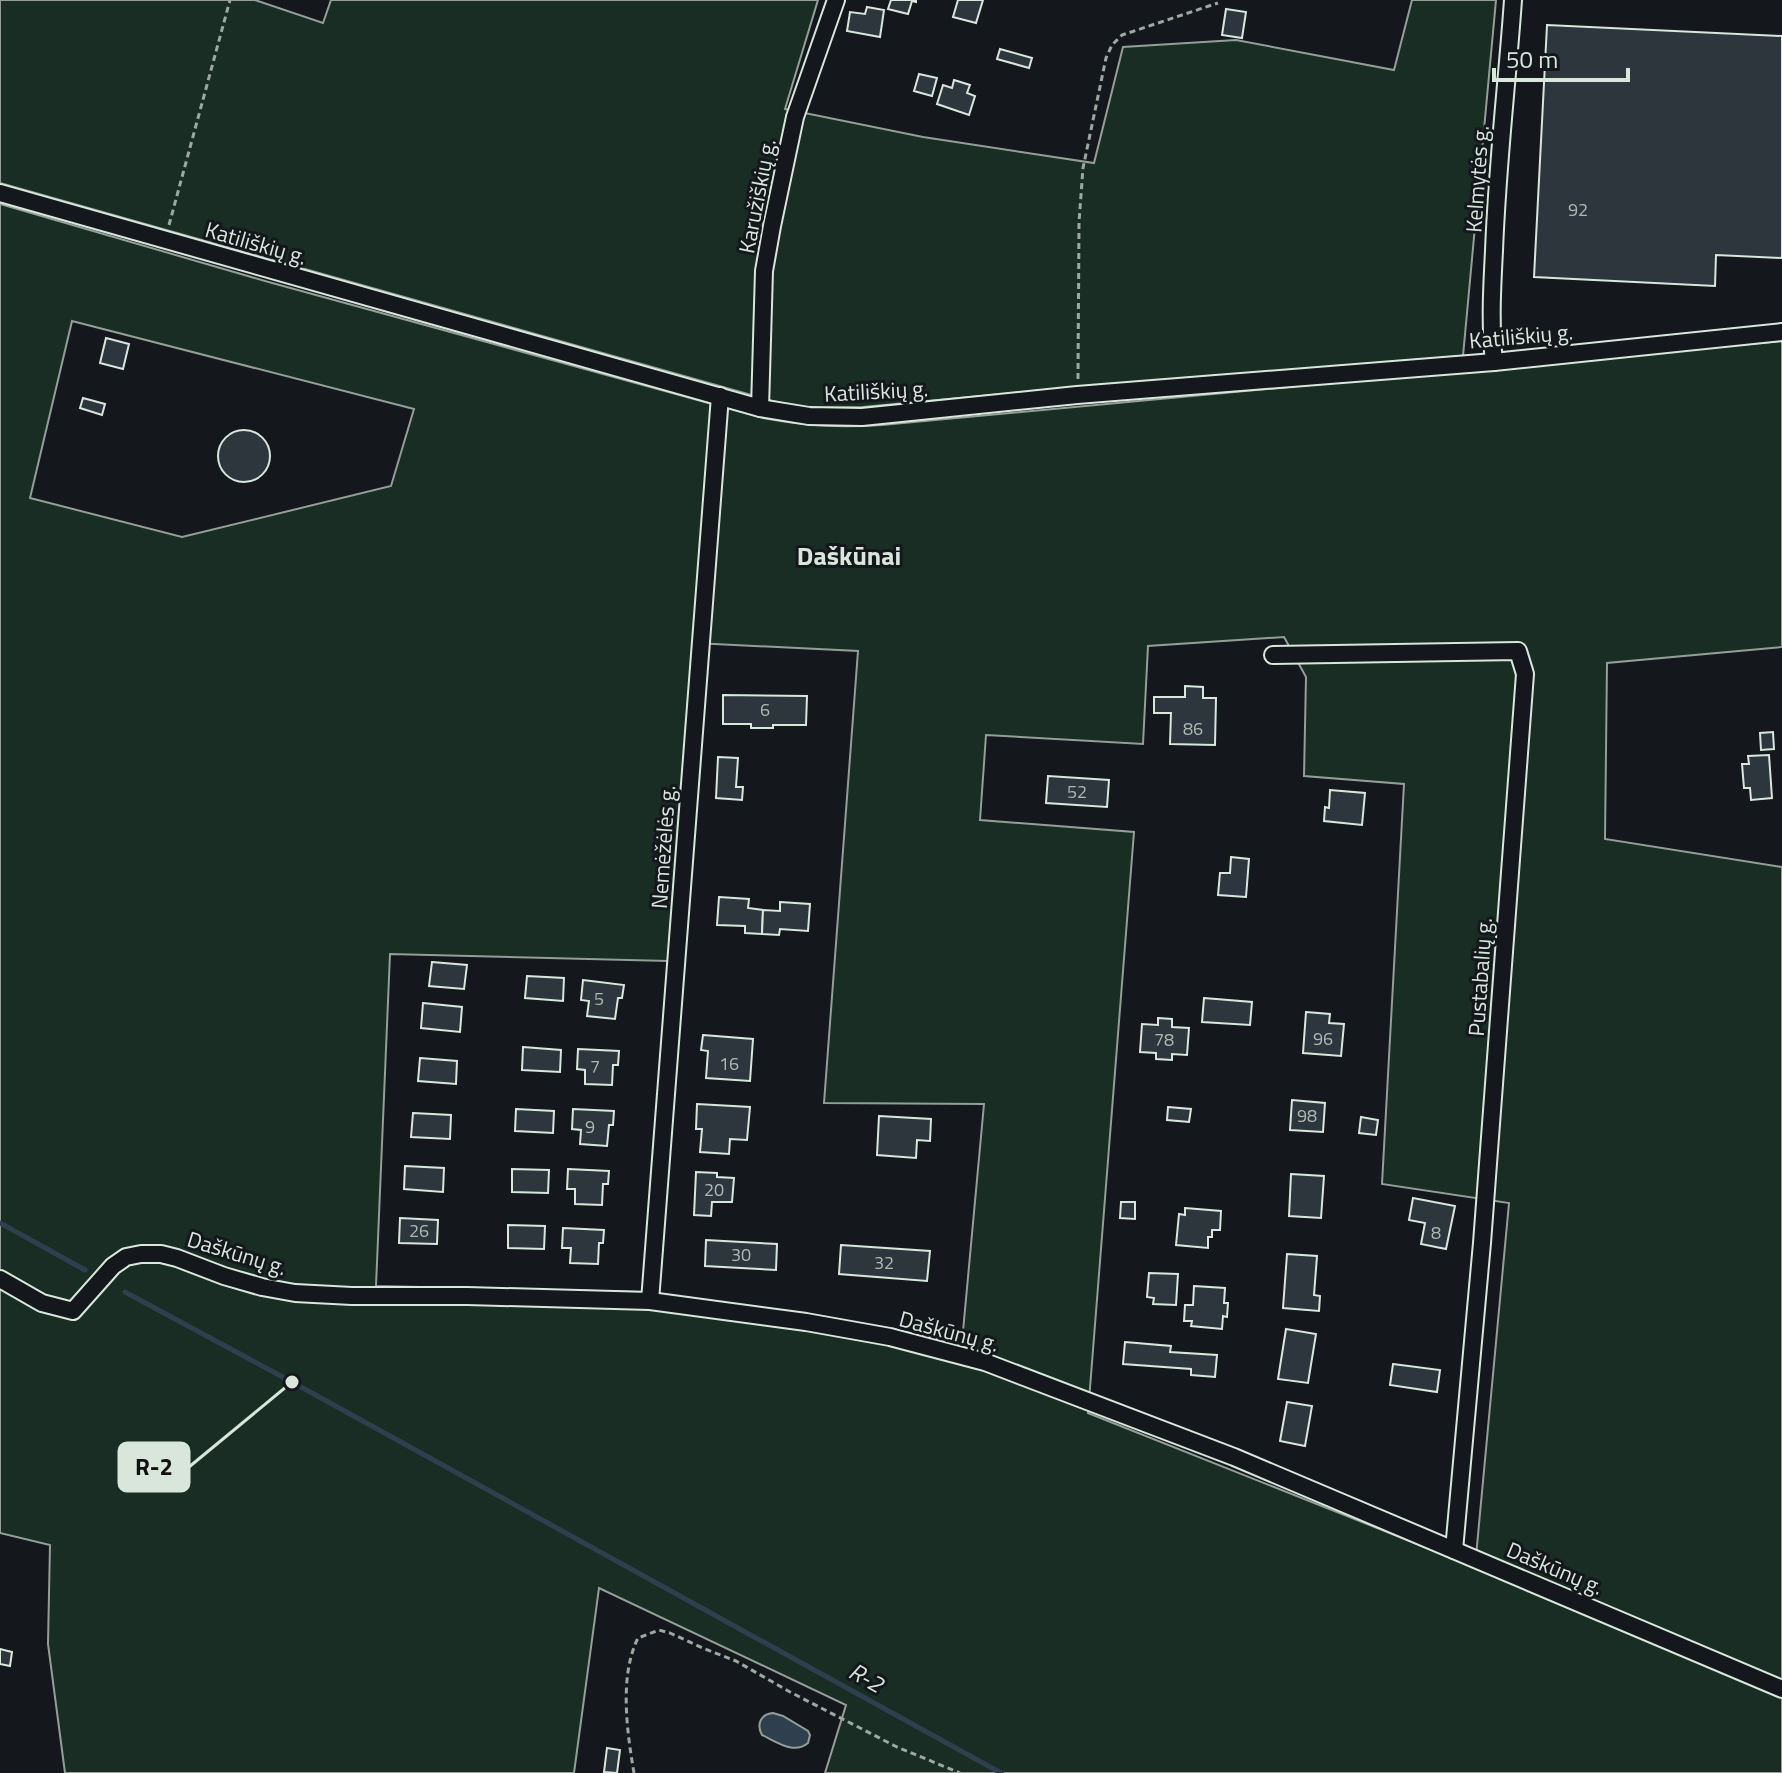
<svg xmlns="http://www.w3.org/2000/svg" width="1782" height="1773" font-family="'Titillium Web',sans-serif">
	<rect width="100%" height="100%" fill="#14181c"/>
	<g fill="#1a2d24" stroke="#939e99" stroke-width="2" fill-rule="evenodd">
		<polygon points="0,0 255,0 323,23 331,0 818,0 785,109 923,137 1094,163 1123,47 1236,40 1394,70 1412,0 1496,0 1463,356 1087,386 863,407 807,408 780,403 0,183"/>
		<path d="M0,204l265,77 498,137c43,8 75,10 119,7l900,-84v306l-175,16 -2,176 177,28v906h-957l21,-68 -247,-117 -25,185h-509l-17,-129 2,-99 -50,-12zM72,321l342,88 -23,77 -209,51 -152,-39zM1284,637l22,40 -2,99 100,8 -22,400 127,19 -34,364 -387,-154 46,-581 -154,-12 6,-85 157,9 5,-98zM695,643l163,8 -34,452 160,1 -22,238 -319,-50 -267,-6 14,-332 278,7z"/>
	</g>
	<path fill="#2f3f4d" stroke="#939e99" stroke-width="2" d="M773,1713l10,3 25,15 2,4 -2,8c-14,12 -31,-1 -46,-8 -6,-11 -1,-21 11,-22z"/>
	<g fill="none" stroke-linecap="round" stroke-linejoin="round">
		<g stroke="#2f3f4d" stroke-width="5">
			<polyline points="0,1223 85,1270"/>
			<polyline points="125,1292 292,1382 1001,1773"/>
		</g>
	</g>
	<g fill="#2c363c" stroke="#d8e6dc" stroke-width="2">
		<polygon points="891,0 916,0 916,2 912,1 908,14 888,9"/>
		<polygon points="958,0 983,0 976,23 953,17"/>
		<polygon points="867,7 884,10 880,37 847,31 850,12 865,14"/>
		<polygon points="1226,9 1246,12 1242,38 1222,35"/>
		<polygon points="1547,25 1782,36 1782,258 1716,255 1715,286 1534,277"/>
		<polygon points="1000,49 1032,58 1029,68 997,59"/>
		<polygon points="919,74 937,78 932,96 914,91"/>
		<polygon points="954,80 970,85 967,93 975,96 969,115 937,104 943,85 952,88"/>
		<polygon points="106,338 129,344 123,369 100,363"/>
		<polygon points="83,398 105,404 102,415 80,408"/>
		<circle cx="244" cy="456" r="26"/>
		<polygon points="1185,686 1203,687 1203,698 1216,698 1215,745 1170,744 1171,713 1154,713 1154,697 1185,697"/>
		<polygon points="723,695 807,696 806,725 773,725 773,728 751,728 751,724 723,724"/>
		<polygon points="1773,732 1774,749 1761,750 1760,733"/>
		<polygon points="1769,755 1772,798 1751,800 1750,788 1744,788 1742,764 1749,764 1748,756"/>
		<polygon points="718,757 738,758 736,787 743,787 742,800 716,798"/>
		<polygon points="1048,776 1109,780 1107,807 1046,803"/>
		<polygon points="1330,790 1365,793 1362,825 1324,821 1325,807 1329,808"/>
		<polygon points="1231,857 1249,859 1246,897 1218,895 1220,873 1230,873"/>
		<polygon points="719,897 749,899 748,908 763,910 762,934 745,933 745,926 717,925"/>
		<polygon points="780,902 810,904 808,931 780,929 779,935 762,934 763,910 780,911"/>
		<polygon points="432,962 467,965 464,989 429,986"/>
		<polygon points="527,976 564,978 563,1001 525,998"/>
		<polygon points="583,980 624,985 622,998 618,998 615,1019 587,1016 589,1001 581,1000"/>
		<polygon points="1204,998 1252,1002 1250,1025 1202,1022"/>
		<polygon points="423,1003 462,1007 460,1032 421,1028"/>
		<polygon points="1306,1012 1330,1014 1329,1023 1344,1024 1341,1056 1303,1053"/>
		<polygon points="1158,1018 1172,1019 1172,1027 1189,1028 1187,1055 1172,1054 1172,1060 1156,1059 1156,1053 1140,1052 1142,1024 1158,1025"/>
		<polygon points="703,1035 753,1039 750,1081 706,1078 708,1051 701,1050"/>
		<polygon points="523,1047 561,1050 560,1072 522,1070"/>
		<polygon points="578,1049 619,1051 618,1065 613,1065 612,1085 585,1084 585,1070 577,1069"/>
		<polygon points="420,1058 457,1061 456,1084 418,1081"/>
		<polygon points="1292,1100 1325,1103 1323,1132 1290,1130"/>
		<polygon points="697,1104 750,1107 747,1140 730,1139 729,1154 700,1152 702,1129 696,1129"/>
		<polygon points="1168,1107 1191,1109 1189,1122 1167,1120"/>
		<polygon points="516,1109 554,1111 553,1133 515,1131"/>
		<polygon points="573,1109 614,1111 613,1125 609,1125 607,1146 580,1144 581,1130 572,1129"/>
		<polygon points="413,1113 451,1115 450,1139 411,1137"/>
		<polygon points="879,1116 931,1119 930,1141 917,1140 916,1158 877,1155"/>
		<polygon points="1361,1117 1378,1120 1376,1135 1359,1133"/>
		<polygon points="405,1166 444,1168 443,1192 404,1189"/>
		<polygon points="512,1169 549,1170 548,1193 512,1192"/>
		<polygon points="568,1169 609,1171 608,1184 603,1184 602,1205 575,1204 575,1189 567,1189"/>
		<polygon points="696,1172 717,1173 717,1177 734,1178 732,1202 712,1202 711,1216 694,1215"/>
		<polygon points="1291,1174 1324,1176 1321,1218 1289,1216"/>
		<polygon points="1413,1198 1455,1206 1446,1249 1421,1244 1425,1223 1409,1220"/>
		<polygon points="1121,1202 1135,1202 1135,1219 1120,1218"/>
		<polygon points="1185,1208 1221,1211 1220,1230 1212,1230 1212,1237 1208,1237 1208,1248 1176,1245 1179,1214 1185,1215"/>
		<polygon points="400,1218 438,1220 437,1244 399,1243"/>
		<polygon points="508,1225 545,1226 544,1249 508,1248"/>
		<polygon points="563,1228 604,1230 603,1243 599,1243 598,1264 570,1263 571,1248 562,1248"/>
		<polygon points="706,1240 777,1244 776,1270 705,1266"/>
		<polygon points="841,1245 930,1251 927,1281 839,1274"/>
		<polygon points="1287,1254 1317,1256 1314,1295 1320,1296 1319,1311 1283,1308"/>
		<polygon points="1149,1273 1178,1274 1176,1305 1153,1304 1154,1298 1147,1297"/>
		<polygon points="1194,1286 1225,1288 1224,1303 1228,1303 1227,1317 1223,1316 1222,1329 1191,1326 1192,1321 1184,1321 1185,1305 1193,1305"/>
		<polygon points="1286,1329 1316,1334 1308,1383 1278,1379"/>
		<polygon points="1125,1342 1171,1346 1170,1352 1217,1355 1215,1377 1191,1375 1191,1369 1123,1364"/>
		<polygon points="1393,1364 1440,1370 1437,1392 1390,1385"/>
		<polygon points="1287,1402 1312,1406 1305,1446 1280,1441"/>
		<polygon points="0,1649 12,1652 10,1666 0,1664"/>
		<polygon points="607,1748 620,1750 617,1773 604,1772"/>
	</g>
	<g fill="none" stroke-linecap="round" stroke-linejoin="round">
		<defs>
			<g id="street">
				<polyline points="0,193 760,408 809,416 862,417 1077,395 1494,362 1782,332"/>
				<path d="M1494,362c-4,-37 -2,-74 0,-111 3,-84 13,-167 19,-251"/>
				<polyline points="760,408 764,271 772,226 795,117 836,0"/>
				<polyline points="1273,655 1518,651 1525,674 1482,1243 1454,1550"/>
				<polyline points="0,1279 42,1303 73,1311 113,1266 126,1257 141,1254 161,1254 177,1258 224,1276 262,1287 295,1293 352,1296 467,1296 650,1301 806,1322 890,1337 985,1362 1234,1457 1782,1689"/>
				<polyline points="650,1301 720,396"/>
			</g>
		</defs>
		<use href="#street" stroke="#d8e6dc" stroke-width="20"/>
		<g stroke="#9da8a2" stroke-width="3" stroke-dasharray="6 4" stroke-linecap="butt">
			<polyline points="169,225 230,0"/>
			<polyline points="1078,379 1079,222 1083,168 1106,58 1112,45 1122,35 1218,3"/>
			<path d="M634,1773c-7,-41 -15,-97 4,-135l21,-8 11,3 35,16 31,12 54,31 107,55 63,26"/>
		</g>
		<use href="#street" stroke="#14181c" stroke-width="16"/>
	</g>
	<g text-anchor="middle" stroke-width="6" stroke-linejoin="round" paint-order="stroke">
		<g font-size="18" fill="#adbab4">
			<text x="1578" y="216">92</text>
			<text x="765" y="716">6</text>
			<text x="1193" y="735">86</text>
			<text x="1077" y="798">52</text>
			<text x="599" y="1005">5</text>
			<text x="1323" y="1045">96</text>
			<text x="1164" y="1046">78</text>
			<text x="729" y="1070">16</text>
			<text x="595" y="1073">7</text>
			<text x="1307" y="1122">98</text>
			<text x="590" y="1133">9</text>
			<text x="714" y="1196">20</text>
			<text x="419" y="1237">26</text>
			<text x="1436" y="1239">8</text>
			<text x="741" y="1261">30</text>
			<text x="884" y="1269">32</text>
		</g>
		<g font-size="22" fill="#d8e6dc" stroke="#14181c">
			<text transform="translate(1477 179) rotate(-86)" y="8">Kelmytės g.</text>
			<text transform="translate(757 196) rotate(-79)" y="8">Karužiškių g.</text>
			<text transform="translate(256 243) rotate(16)" y="8">Katiliškių g.</text>
			<text transform="translate(1521 336) rotate(-5)" y="8">Katiliškių g.</text>
			<text transform="translate(876 391) rotate(-3)" y="8">Katiliškių g.</text>
			<text transform="translate(663 847) rotate(-86)" y="8">Nemėžėlės g.</text>
			<text transform="translate(1480 977) rotate(-86)" y="8">Pustabalių g.</text>
			<text transform="translate(237 1253) rotate(17)" y="8">Daškūnų g.</text>
			<text transform="translate(949 1331) rotate(15)" y="8">Daškūnų g.</text>
			<text transform="translate(1555 1568) rotate(23)" y="8">Daškūnų g.</text>
		</g>
		<g font-size="24" font-style="italic" fill="#d8e6dc" stroke="#14181c">
			<text transform="translate(866 1678) rotate(29)" y="8">R-2</text>
		</g>
		<g font-size="26" font-weight="bold" fill="#d8e6dc" stroke="#14181c">
			<text x="849" y="565">Daškūnai</text>
		</g>
	</g>
	<path fill="none" stroke="#d8e6dc" stroke-width="3" d="M292 1382L189 1467"/>
	<circle fill="#d8e6dc" stroke="#14181c" stroke-width="3" cx="292" cy="1382" r="8"/>
	<rect fill="#d8e6dc" stroke="#d8e6dc" stroke-width="3" x="119" y="1443" width="70" height="48" rx="8"/>
	<g font-size="24" text-anchor="middle" font-weight="bold" fill="#111">
		<text x="154" y="1475">R-2</text>
	</g>
	<path d="M1494 68v12h134v-12" fill="none" stroke="#d8e6dc" stroke-width="4"/>
	<text x="1506" y="68" font-size="24" fill="#d8e6dc" stroke="#14181c" stroke-width="6" paint-order="stroke">50 m</text>
</svg>
